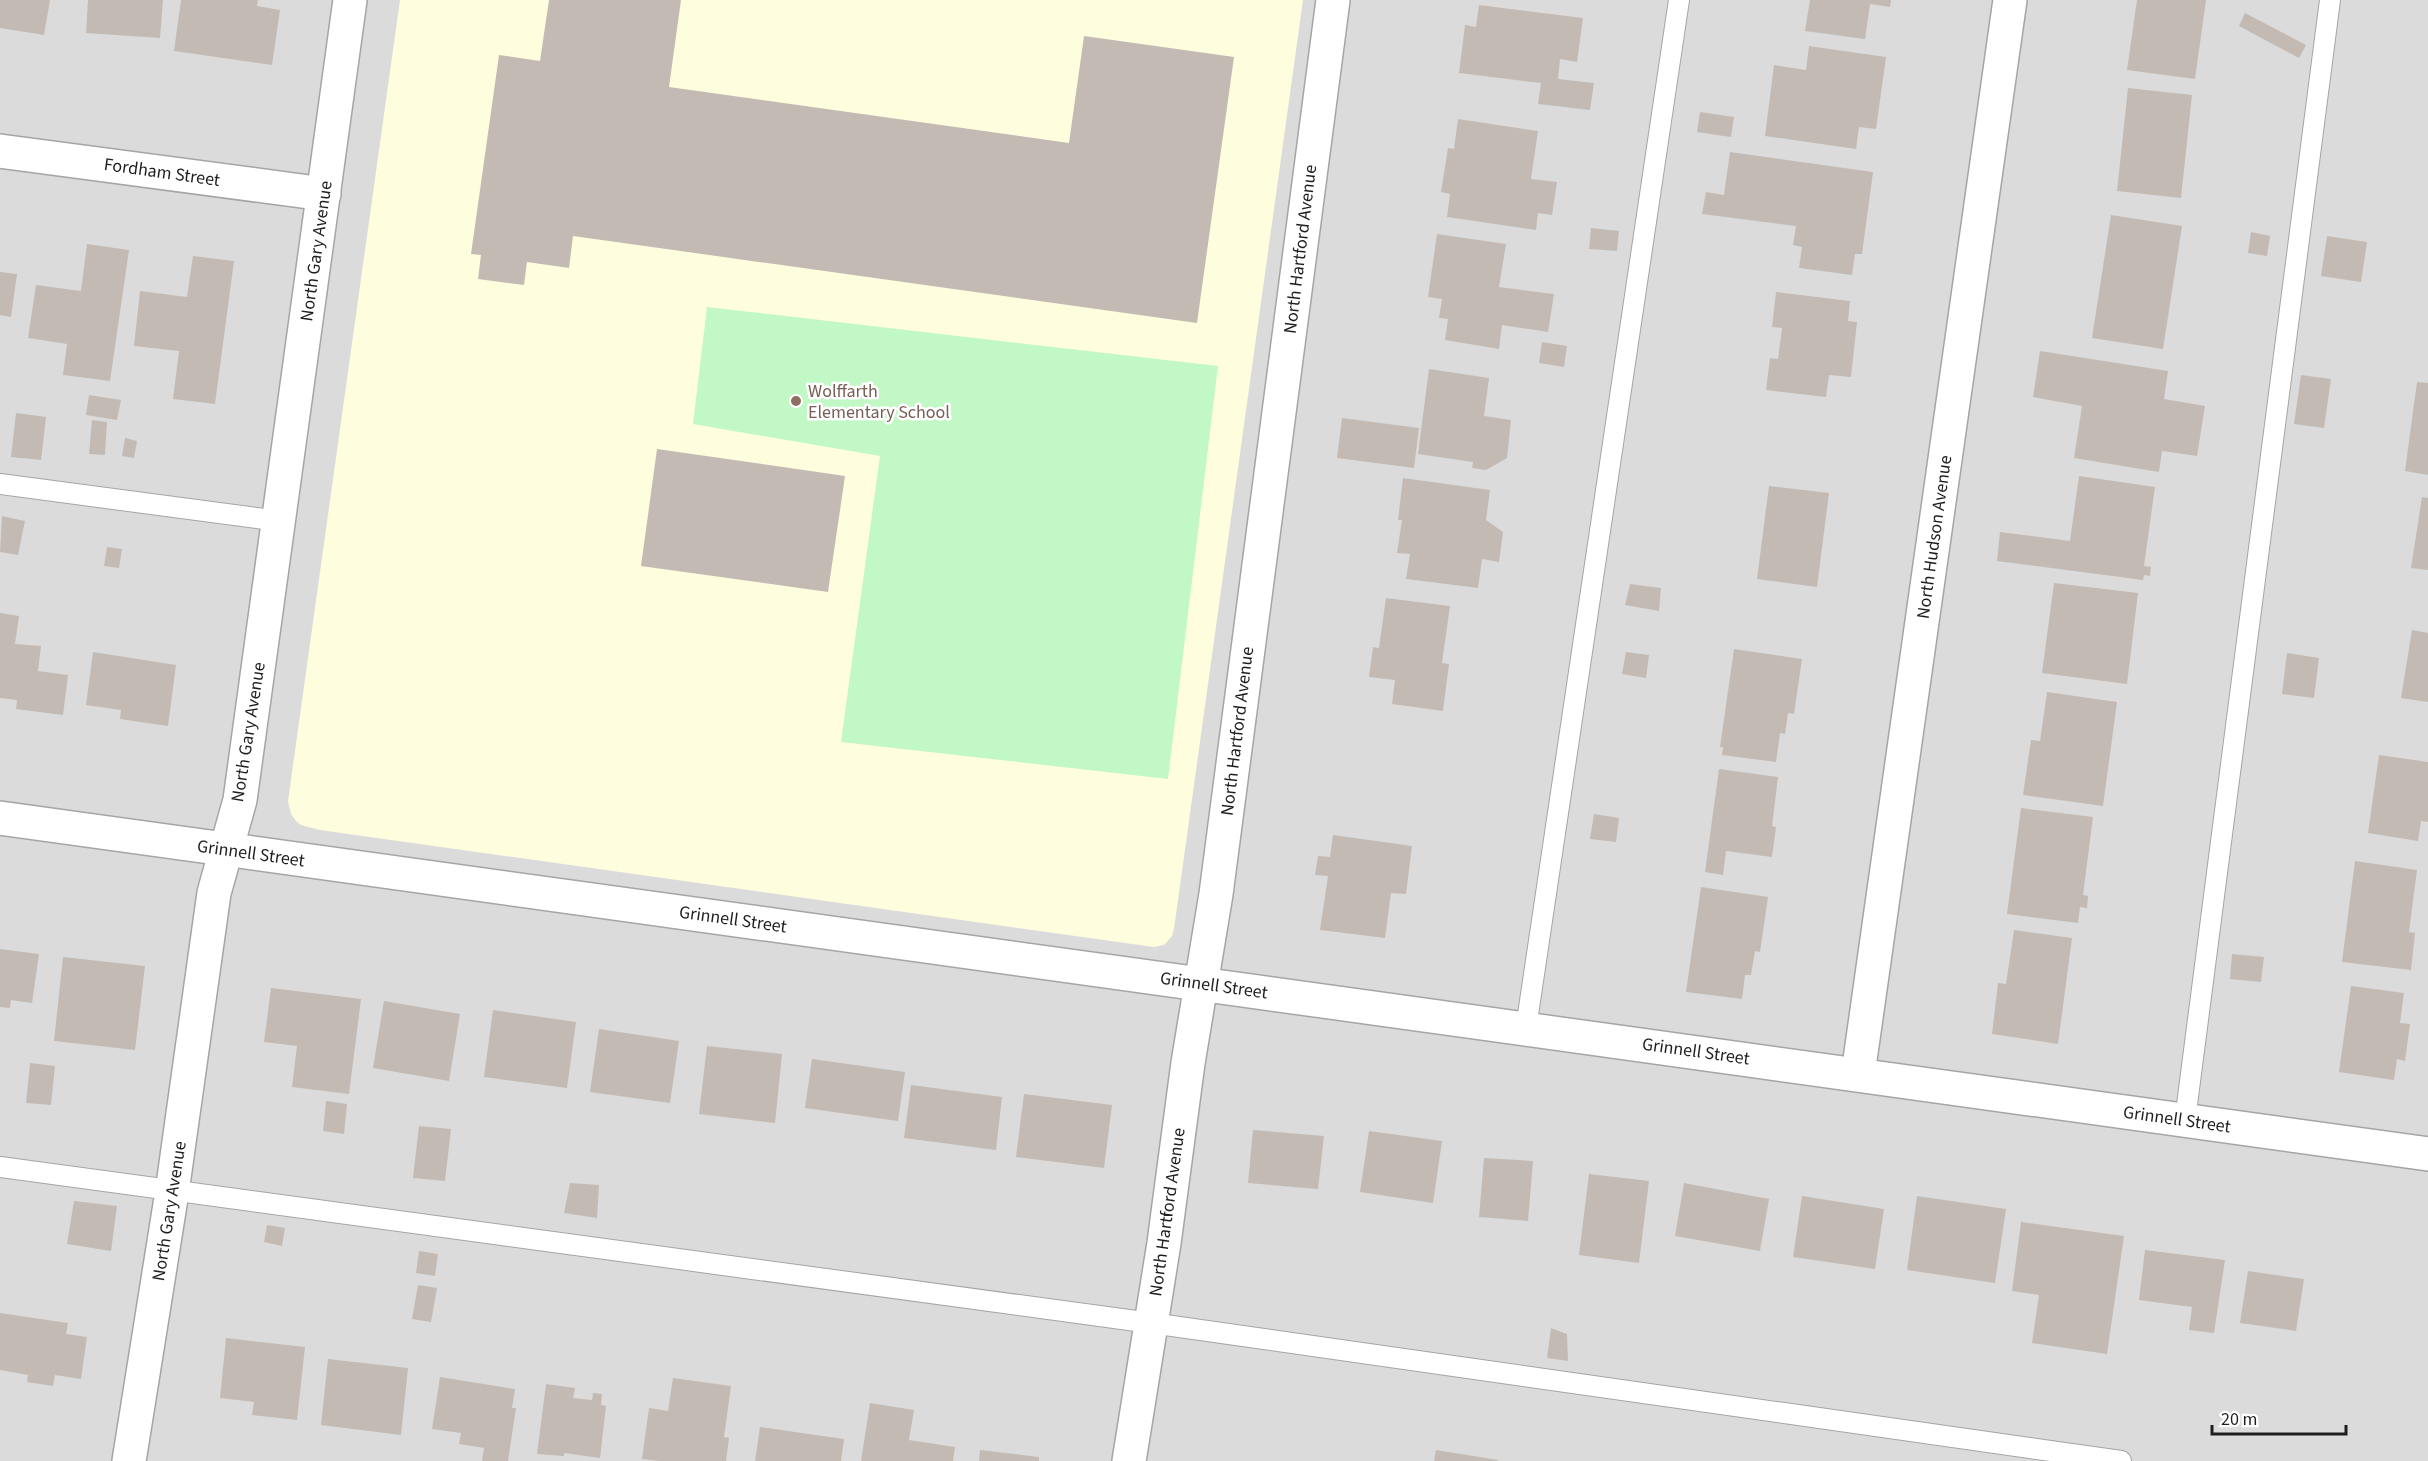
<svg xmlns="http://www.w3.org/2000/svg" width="2428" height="1461" font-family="'Source Sans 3',sans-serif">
	<rect width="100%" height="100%" fill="#efebe4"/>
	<rect fill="#dcdbdb" x="0" y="0" width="2428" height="1461"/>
	<polygon fill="#fefdde" points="400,0 1303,0 1174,929 1172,936 1164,945 1154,947 320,830 301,825 296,821 291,814 288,801"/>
	<polygon fill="#c2f8c5" points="707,307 1218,366 1168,779 841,742 880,456 693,424"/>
	<g fill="#c3bab4">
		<polygon points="0,0 50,0 44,35 0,28"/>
		<polygon points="88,0 163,0 160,38 86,33"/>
		<polygon points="181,0 258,0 257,6 280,10 272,65 174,51"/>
		<polygon points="549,0 681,0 669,87 1069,143 1084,36 1234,57 1197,323 573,236 569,268 527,262 524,285 478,279 481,255 471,254 499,55 540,61"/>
		<polygon points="1810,0 1891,0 1890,7 1870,4 1865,39 1805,31"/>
		<polygon points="2137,0 2206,0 2195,79 2127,70"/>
		<polygon points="1479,5 1583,18 1577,62 1560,59 1558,79 1594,83 1590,110 1538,104 1541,83 1459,73 1465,25 1476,27"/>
		<polygon points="2245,13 2306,45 2299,58 2239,26"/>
		<polygon points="1809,46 1886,57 1876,129 1859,127 1856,149 1765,136 1774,65 1806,70"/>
		<polygon points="2128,88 2192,95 2181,198 2117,191"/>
		<polygon points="1700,112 1734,117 1731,137 1697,132"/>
		<polygon points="1458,119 1538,131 1531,179 1557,182 1552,215 1538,213 1536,230 1447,217 1450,194 1441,192 1448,148 1454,149"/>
		<polygon points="1730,152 1873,172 1862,254 1855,254 1852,275 1799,268 1802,247 1793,245 1796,226 1702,214 1706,192 1724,195"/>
		<polygon points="2111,215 2182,226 2163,349 2092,338"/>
		<polygon points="1591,228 1619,231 1617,251 1589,249"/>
		<polygon points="2251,232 2270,236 2267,256 2248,253"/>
		<polygon points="1437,234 1506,244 1499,287 1554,294 1548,332 1502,325 1499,349 1445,340 1448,319 1439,318 1442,299 1428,297"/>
		<polygon points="2327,236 2367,242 2361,282 2321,276"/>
		<polygon points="87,244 129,250 110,381 63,375 67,344 28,338 36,285 81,291"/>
		<polygon points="193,256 234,261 215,404 173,399 179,351 134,346 140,291 187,297"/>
		<polygon points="0,272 17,274 11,317 0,315"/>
		<polygon points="1776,292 1850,301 1848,321 1857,322 1851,377 1829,375 1826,397 1766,390 1770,358 1778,359 1782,328 1772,327"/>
		<polygon points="1542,342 1567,346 1564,367 1539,363"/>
		<polygon points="2040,351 2168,371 2164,399 2205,406 2197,456 2162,451 2159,472 2074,458 2082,406 2033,397"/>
		<polygon points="1429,369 1489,378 1484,416 1511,420 1507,458 1486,470 1472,468 1473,462 1418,454"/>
		<polygon points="2301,375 2331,379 2324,428 2294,424"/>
		<polygon points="2417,382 2428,383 2428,475 2405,471"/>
		<polygon points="89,395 121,400 117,420 86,415"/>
		<polygon points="16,413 46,417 41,460 11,457"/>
		<polygon points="1342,418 1419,428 1414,468 1337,458"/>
		<polygon points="92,420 107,422 105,455 89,454"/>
		<polygon points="125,438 137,441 134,458 122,456"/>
		<polygon points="657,449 845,476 828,592 641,566"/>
		<polygon points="2079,476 2155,487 2144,566 2151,567 2150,576 2144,575 2143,580 1997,561 2000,532 2070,541"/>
		<polygon points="1403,478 1490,490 1486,520 1503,532 1499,562 1482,559 1478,588 1406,579 1410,554 1397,553 1402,520 1398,520"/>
		<polygon points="1769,486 1829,493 1817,587 1757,579"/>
		<polygon points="2422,497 2428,498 2428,570 2411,568"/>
		<polygon points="2,516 25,521 18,555 0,552"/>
		<polygon points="107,547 122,549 119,568 104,566"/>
		<polygon points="2054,583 2138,593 2127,684 2042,673"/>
		<polygon points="1630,584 1661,588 1659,611 1625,605"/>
		<polygon points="1386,598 1450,606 1442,663 1449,664 1443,711 1392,704 1395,680 1369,677 1373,647 1379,648"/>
		<polygon points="0,613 19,616 15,644 41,646 38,671 68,675 63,715 16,709 17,700 0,698"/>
		<polygon points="2412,630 2428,633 2428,702 2401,698"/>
		<polygon points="1734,649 1802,659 1794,714 1788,713 1785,734 1780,733 1776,762 1722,755 1723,747 1720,747"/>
		<polygon points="93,652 176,665 168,726 120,719 121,710 86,705"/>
		<polygon points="1626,652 1649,655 1646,678 1622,674"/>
		<polygon points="2287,653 2319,658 2314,698 2282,694"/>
		<polygon points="2047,692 2117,702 2103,806 2023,795 2031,740 2040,741"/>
		<polygon points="2379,755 2428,762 2428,822 2421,821 2418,841 2368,833"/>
		<polygon points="1719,769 1778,777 1772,826 1776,827 1772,857 1726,851 1723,875 1705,872"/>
		<polygon points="2021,808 2093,817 2083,895 2088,896 2087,908 2080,907 2078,923 2007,914"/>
		<polygon points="1594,814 1619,818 1616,842 1590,839"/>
		<polygon points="1333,835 1412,846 1406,894 1391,893 1385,938 1320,930 1328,876 1315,875 1318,856 1330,857"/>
		<polygon points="2355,861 2417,870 2409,932 2415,933 2411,970 2342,962"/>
		<polygon points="1701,887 1768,897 1760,952 1755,951 1751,975 1745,975 1742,999 1686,992"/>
		<polygon points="2014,930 2072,938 2058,1044 1992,1034 1998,983 2006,984"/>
		<polygon points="0,949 39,954 32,1003 11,1000 10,1008 0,1007"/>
		<polygon points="2232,954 2264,957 2261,982 2230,979"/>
		<polygon points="63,957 145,966 135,1050 54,1041"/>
		<polygon points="2351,986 2404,993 2400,1023 2410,1024 2405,1061 2397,1059 2394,1080 2339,1072"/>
		<polygon points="271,988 361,999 349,1094 292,1087 297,1046 264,1042"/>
		<polygon points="384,1001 460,1014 449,1081 373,1068"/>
		<polygon points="493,1010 576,1022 567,1088 484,1077"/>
		<polygon points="599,1029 679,1041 670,1103 590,1092"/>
		<polygon points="707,1046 782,1054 775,1123 699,1114"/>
		<polygon points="812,1059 905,1072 898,1121 805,1108"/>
		<polygon points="30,1063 55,1066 51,1105 26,1103"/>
		<polygon points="911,1085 1002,1097 996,1150 904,1138"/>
		<polygon points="1024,1094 1112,1105 1104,1168 1016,1157"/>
		<polygon points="326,1101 347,1104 344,1134 323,1131"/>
		<polygon points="419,1126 451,1129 445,1181 413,1178"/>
		<polygon points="1253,1130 1324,1136 1318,1189 1248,1183"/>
		<polygon points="1369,1131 1442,1141 1433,1203 1360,1192"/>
		<polygon points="1484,1158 1533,1161 1528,1221 1479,1217"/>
		<polygon points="1589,1174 1649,1181 1639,1263 1579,1255"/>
		<polygon points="570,1183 599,1185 597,1218 564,1213"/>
		<polygon points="1684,1183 1769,1199 1760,1251 1675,1236"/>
		<polygon points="1802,1196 1884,1209 1875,1269 1793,1257"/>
		<polygon points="1917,1196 2006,1209 1995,1283 1907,1270"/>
		<polygon points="74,1201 117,1206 111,1251 67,1244"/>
		<polygon points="2021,1222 2124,1236 2107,1354 2032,1343 2039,1295 2012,1291"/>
		<polygon points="267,1225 285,1228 282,1246 264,1242"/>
		<polygon points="2145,1250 2225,1260 2214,1333 2189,1330 2192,1307 2139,1300"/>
		<polygon points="419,1251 438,1254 435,1276 416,1273"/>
		<polygon points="2248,1271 2304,1279 2296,1331 2240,1323"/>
		<polygon points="418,1285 437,1288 431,1322 412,1319"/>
		<polygon points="0,1313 68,1323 66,1334 87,1337 81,1379 55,1375 53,1386 27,1382 28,1375 0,1370"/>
		<polygon points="1551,1328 1567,1334 1568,1361 1547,1358"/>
		<polygon points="226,1338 305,1347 297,1420 252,1415 254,1402 220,1398"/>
		<polygon points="328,1359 408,1368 401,1435 321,1425"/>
		<polygon points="440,1377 515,1389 512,1408 516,1408 508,1461 482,1461 484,1448 459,1444 461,1433 432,1429"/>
		<polygon points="673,1378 731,1386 724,1437 729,1438 726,1461 659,1461 642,1459 649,1408 668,1411"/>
		<polygon points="546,1384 575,1388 573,1398 592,1400 593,1393 602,1394 601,1405 606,1406 600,1458 564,1453 564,1456 537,1454"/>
		<polygon points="870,1403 914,1410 909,1440 955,1447 953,1461 861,1461"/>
		<polygon points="760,1427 844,1439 841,1461 755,1461"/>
		<polygon points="980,1450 1039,1457 1039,1461 979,1461"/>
		<polygon points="1436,1450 1498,1460 1498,1461 1434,1461"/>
	</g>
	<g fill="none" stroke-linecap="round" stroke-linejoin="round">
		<defs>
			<g id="lane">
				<polyline points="0,484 279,521"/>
				<polyline points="1526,1028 1679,0"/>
				<polyline points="2185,1120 2330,0"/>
				<polyline points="0,1167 1151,1323 2121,1461"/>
			</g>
			<g id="street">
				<polyline points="0,151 324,194"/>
				<polyline points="0,818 2428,1154"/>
				<polyline points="1858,1074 2010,0"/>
				<polyline points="129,1461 172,1192 214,893 240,800 350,0"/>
				<polyline points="1129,1461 1164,1243 1188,1063 1216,894 1333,0"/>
			</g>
		</defs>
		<use href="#lane" stroke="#a5a5a5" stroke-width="22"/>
		<use href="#street" stroke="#a5a5a5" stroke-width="36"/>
		<use href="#lane" stroke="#fff" stroke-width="20"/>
		<use href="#street" stroke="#fff" stroke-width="33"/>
	</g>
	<circle fill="#8d6e63" stroke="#fff" stroke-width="2" cx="796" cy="401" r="6"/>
	<g text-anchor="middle" stroke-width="5" stroke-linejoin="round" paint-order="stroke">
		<g font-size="18" fill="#1e1e1e" stroke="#fff">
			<text transform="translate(162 172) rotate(8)" y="6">Fordham Street</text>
			<text transform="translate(1300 249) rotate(-83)" y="6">North Hartford Avenue</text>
			<text transform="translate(316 251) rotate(-82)" y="6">North Gary Avenue</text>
			<text transform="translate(1934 537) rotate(-82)" y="6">North Hudson Avenue</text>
			<text transform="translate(1237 731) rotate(-83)" y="6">North Hartford Avenue</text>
			<text transform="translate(248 732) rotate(-81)" y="6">North Gary Avenue</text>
			<text transform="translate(251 853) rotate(8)" y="6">Grinnell Street</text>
			<text transform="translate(733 919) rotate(8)" y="6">Grinnell Street</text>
			<text transform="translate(1214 985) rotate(8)" y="6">Grinnell Street</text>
			<text transform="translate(1696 1051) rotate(8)" y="6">Grinnell Street</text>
			<text transform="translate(2177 1119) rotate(8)" y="6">Grinnell Street</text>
			<text transform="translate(169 1211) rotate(-81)" y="6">North Gary Avenue</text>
			<text transform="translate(1167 1212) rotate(-82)" y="6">North Hartford Avenue</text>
		</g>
		<g font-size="18" fill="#785e54" stroke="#fff" text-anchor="start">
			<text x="808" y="397">Wolffarth<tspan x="808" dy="21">Elementary School</tspan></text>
		</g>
	</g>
	<path d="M2212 1425v9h134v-9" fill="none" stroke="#1e1e1e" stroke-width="3"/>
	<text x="2221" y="1425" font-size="18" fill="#1e1e1e" stroke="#ffffff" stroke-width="4.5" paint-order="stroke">20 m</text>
</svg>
